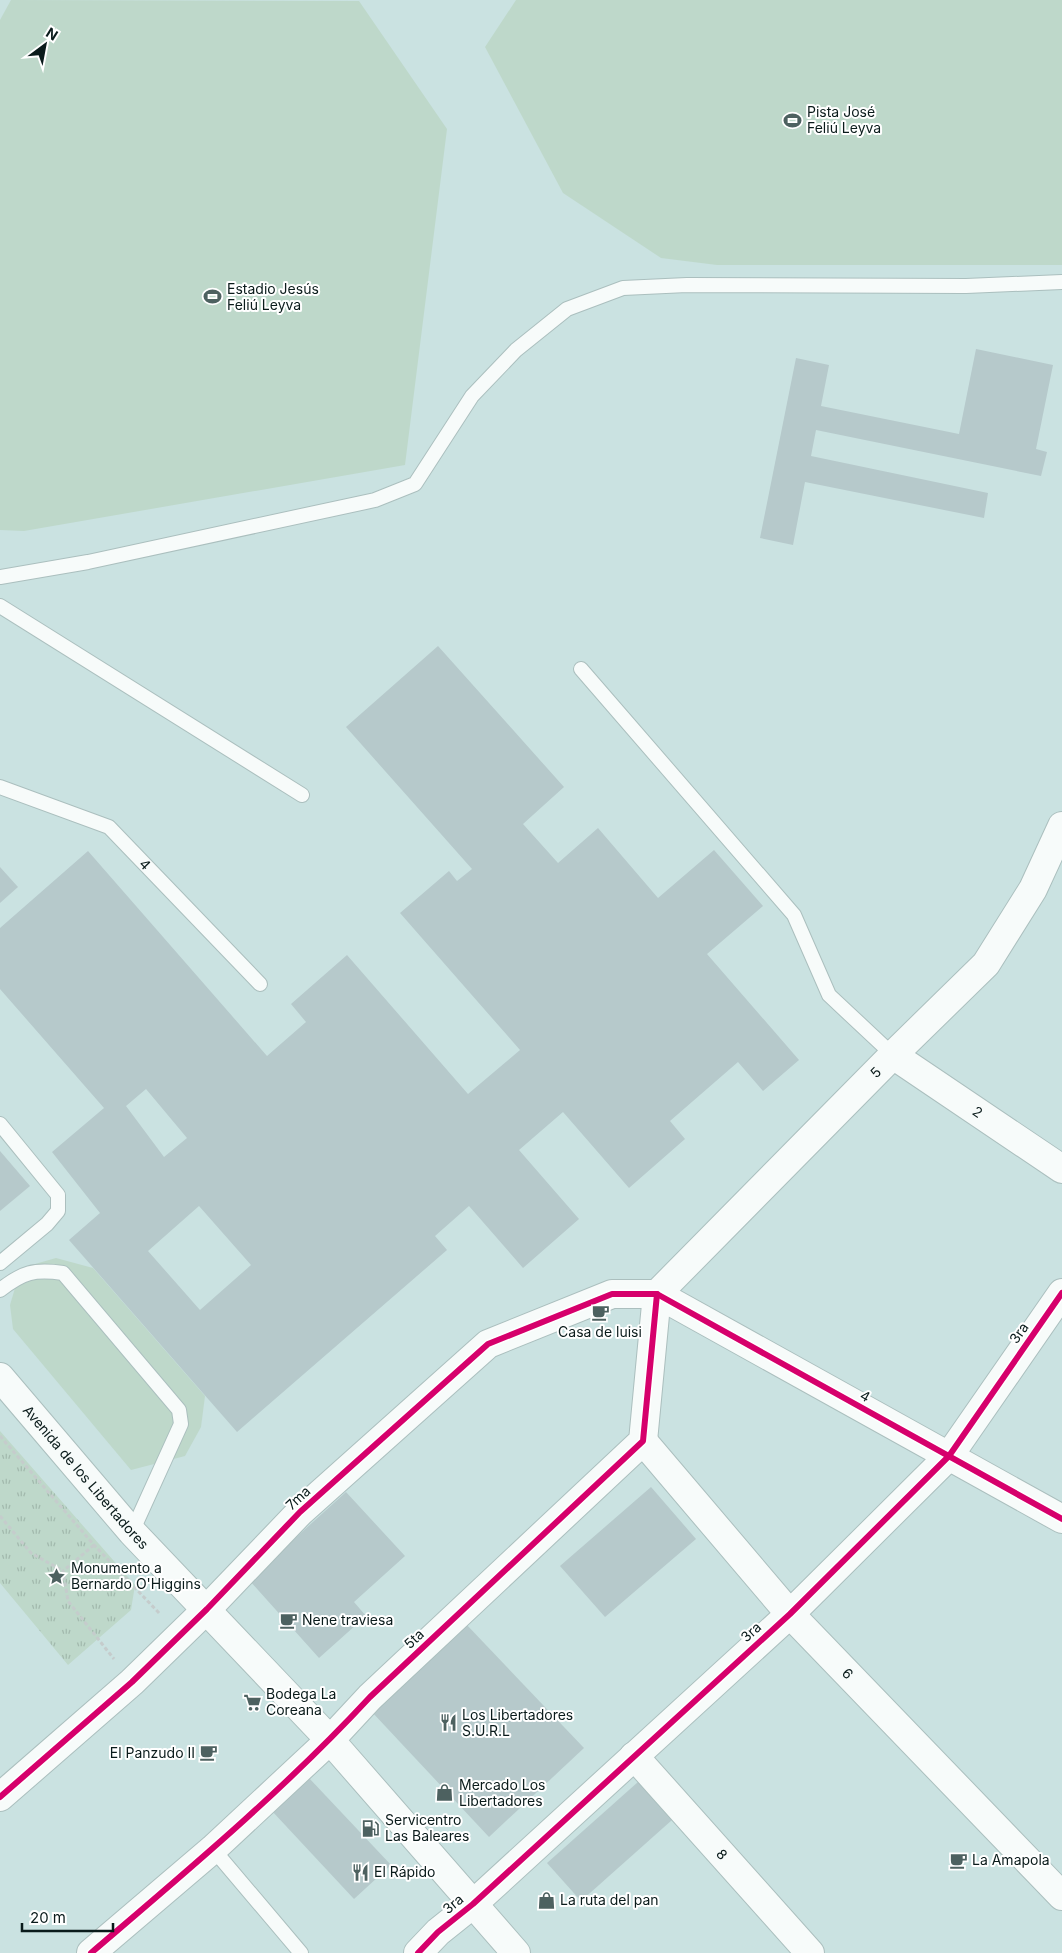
<svg xmlns="http://www.w3.org/2000/svg" width="1062" height="1953" font-family="Inter,sans-serif">
	<defs>
		<pattern id="park-tufts" width="24" height="20" patternUnits="userSpaceOnUse" patternTransform="scale(1.25)"><rect width="24" height="20" fill="#bed8ca"/><path d="M3 7l-1-3M5 7V3M7 7l1-3M15 17l-1-3M17 17v-4M19 17l1-3" fill="none" stroke="#a2b9ad"/></pattern>
	</defs>
	<rect width="100%" height="100%" fill="#cae2e1"/>
	<g fill="#bed8ca">
		<polygon points="11,0 359,1 447,129 405,465 24,531 0,530 0,20"/>
		<polygon points="516,0 1062,0 1062,265 717,265 661,258 563,193 485,47"/>
		<polygon points="56,1258 93,1268 205,1396 201,1427 185,1456 131,1470 13,1329 10,1305 21,1268"/>
	</g>
	<polygon fill="url(#park-tufts)" points="0,1431 135,1585 131,1610 68,1665 0,1583"/>
	<g fill="#b6c9cb" fill-rule="evenodd">
		<polygon points="976,349 1053,365 1036,449 1047,452 1041,476 816,430 811,456 988,493 984,518 805,482 793,545 760,538 796,358 829,365 821,406 959,434"/>
		<path d="M438,646l126,141 -41,37 35,39 40,-35 60,70 56,-48 49,56 -56,48 92,106 -36,31 -25,-29 -68,59 15,18 -56,49 -66,-76 -44,38 60,69 -56,49 -54,-62 -34,30 12,14 -210,182 -168,-192 31,-27 -48,-61 52,-44 -104,-119v-61l88,-77 179,205 39,-34 -15,-18 56,-49 121,139 52,-44 -120,-137 49,-42 8,10 15,-12 -126,-142zM146,1089l41,49 -23,19 -38,-51zM199,1206l52,59 -51,45 -52,-59z"/>
		<polygon points="0,867 18,887 0,903"/>
		<polygon points="0,1151 30,1186 0,1211"/>
		<polygon points="651,1487 696,1539 605,1617 560,1566"/>
		<polygon points="346,1492 405,1556 354,1602 366,1616 319,1658 249,1580"/>
		<polygon points="465,1623 584,1748 489,1837 371,1711"/>
		<polygon points="309,1778 391,1865 354,1899 272,1811"/>
		<polygon points="638,1782 672,1820 581,1901 547,1863"/>
	</g>
	<g fill="none" stroke-linecap="round" stroke-linejoin="round">
		<defs>
			<g id="service">
				<polyline points="0,577 88,562 375,500 415,484 472,396 516,350 567,309 623,288 687,285 966,286 1062,282"/>
				<polyline points="0,606 302,795"/>
				<polyline points="581,669 794,915 829,995 893,1055"/>
				<path id="s1" d="M0,787l109,40 151,157"/>
				<polyline points="0,1124 58,1195 58,1211 47,1224 0,1263"/>
				<path d="M0,1290c23,-18 34,-21 63,-17l116,137 2,14 -49,108"/>
				<polyline points="213,1849 301,1953"/>
			</g>
			<g id="minor">
				<path id="s2" d="M893,1055l169,114"/>
				<path id="s3" d="M643,1441l147,173 272,282"/>
				<path id="s4" d="M634,1756l176,197"/>
				<polyline points="0,1797 132,1682 207,1609 300,1512 488,1344 612,1294 657,1294 1062,1519"/>
				<polyline points="91,1953 213,1849 330,1740"/>
				<polyline points="418,1953 438,1932 473,1904 790,1614 949,1456 1062,1293"/>
			</g>
			<g id="tertiary">
				<path id="s5" d="M330,1740l40,-43 273,-256 14,-147 236,-239 93,-91 47,-75 29,-63"/>
			</g>
			<g id="primary">
				<path id="s6" d="M0,1377l132,155 198,208 186,213"/>
			</g>
		</defs>
		<use href="#service" stroke="#abbfbe" stroke-width="16"/>
		<use href="#minor" stroke="#abbfbe" stroke-width="30"/>
		<use href="#tertiary" stroke="#abbfbe" stroke-width="30"/>
		<use href="#primary" stroke="#abbfbe" stroke-width="30"/>
		<g stroke="#c5cccc" stroke-width="3" stroke-dasharray="4 2.5" stroke-linecap="butt">
			<polyline points="0,1436 94,1545 160,1614"/>
			<polyline points="0,1516 31,1553 63,1571"/>
			<polyline points="94,1545 63,1571 68,1601 114,1659"/>
		</g>
		<use href="#service" stroke="#f7fbfa" stroke-width="14"/>
		<use href="#minor" stroke="#f7fbfa" stroke-width="28"/>
		<use href="#tertiary" stroke="#f7fbfa" stroke-width="28"/>
		<use href="#primary" stroke="#f7fbfa" stroke-width="28"/>
		<defs>
			<g id="cycleway">
				<polyline points="0,1797 132,1682 207,1609 300,1512 488,1344 612,1294 657,1294 1062,1519"/>
				<path d="M91,1953c96,-82 193,-163 279,-256l273,-256 14,-147"/>
				<polyline points="418,1953 438,1932 473,1904 790,1614 949,1456 1062,1293"/>
			</g>
		</defs>
		<use href="#cycleway" stroke="#fff" stroke-width="9"/>
		<use href="#cycleway" stroke="#d6006c" stroke-width="6"/>
	</g>
	<defs>
		<symbol id="stadium-bare" viewBox="-9 -9 18 18"><path d="M0-5a6.5 5 0 1 0 0 10a6.5 5 0 1 0 0-10ZM-3.5-1.8h7v3.6h-7Z" fill="#4d6160" stroke="#fff" stroke-width="2.5" paint-order="stroke"/></symbol>
		<symbol id="cafe-bare" viewBox="-9 -9 18 18"><path d="M-5.5-4.5H6V0H3Q3 3.5 0 3.5H-2.5Q-5.5 3.5-5.5 0ZM3-3.2v2h1.7v-2ZM-6 4.5H4V6H-6Z" fill="#4d6160" stroke="#fff" stroke-width="2.5" paint-order="stroke"/></symbol>
		<symbol id="sight-bare" viewBox="-9 -9 18 18"><path d="M0-6L1.8-2.2L6-1.7L2.9 1.2L3.7 5.4L0 3.3L-3.7 5.4L-2.9 1.2L-6-1.7L-1.8-2.2Z" fill="#4d6160" stroke="#fff" stroke-width="2.5" paint-order="stroke"/></symbol>
		<symbol id="supermarket-bare" viewBox="-9 -9 18 18"><path d="M-6-5.5h2.5l.6 2H6L4.5 2H-2.5L-4.4-4H-6ZM-1.5 3.2a1.3 1.3 0 1 0 .1 0ZM3 3.2a1.3 1.3 0 1 0 .1 0Z" fill="#4d6160" stroke="#fff" stroke-width="2.5" paint-order="stroke"/></symbol>
		<symbol id="restaurant-bare" viewBox="-9 -9 18 18"><path d="M-5-6h1v4h1v-4h1v4h1v-4h1v5L-1.5 .5V6h-2V.5L-5-1ZM5-6V6H3V1.5H1.5Q1.5-4 5-6Z" fill="#4d6160" stroke="#fff" stroke-width="2.5" paint-order="stroke"/></symbol>
		<symbol id="shop-bare" viewBox="-9 -9 18 18"><path d="M-5-2.5h2.3a2.7 3.5 0 0 1 5.4 0H5L5.5 6h-11ZM-1.5-2.5h3a1.5 2.3 0 0 0-3 0Z" fill="#4d6160" stroke="#fff" stroke-width="2.5" paint-order="stroke"/></symbol>
		<symbol id="fuel-bare" viewBox="-9 -9 18 18"><path d="M-5.5-6h7V0h2V4h1.3V-2.5L3-4.5l.8-.8L6-3V5H2.5V1h-1V6h-7ZM-4.2-4.7v3.2H.2V-4.7Z" fill="#4d6160" stroke="#fff" stroke-width="2.5" paint-order="stroke"/></symbol>
	</defs>
	<g fill-rule="evenodd">
		<use href="#stadium-bare" x="780" y="108" width="25" height="25"/>
		<use href="#stadium-bare" x="200" y="284" width="25" height="25"/>
		<use href="#cafe-bare" x="588" y="1300" width="25" height="25"/>
		<use href="#sight-bare" x="44" y="1564" width="25" height="25"/>
		<use href="#cafe-bare" x="276" y="1608" width="25" height="25"/>
		<use href="#supermarket-bare" x="240" y="1690" width="25" height="25"/>
		<use href="#restaurant-bare" x="436" y="1710" width="25" height="25"/>
		<use href="#cafe-bare" x="196" y="1740" width="25" height="25"/>
		<use href="#shop-bare" x="432" y="1780" width="25" height="25"/>
		<use href="#fuel-bare" x="358" y="1816" width="25" height="25"/>
		<use href="#cafe-bare" x="946" y="1848" width="25" height="25"/>
		<use href="#restaurant-bare" x="348" y="1860" width="25" height="25"/>
		<use href="#shop-bare" x="534" y="1888" width="25" height="25"/>
	</g>
	<g text-anchor="middle" stroke-width="4" stroke-linejoin="round" paint-order="stroke">
		<g font-size="14" fill="#0a1b1b" stroke="#fff" text-anchor="start">
			<text x="807" y="117">Pista José<tspan x="807" dy="16">Feliú Leyva</tspan></text>
			<text x="227" y="294">Estadio Jesús<tspan x="227" dy="16">Feliú Leyva</tspan></text>
			<text x="600" y="1337" text-anchor="middle">Casa de luisi</text>
			<text x="71" y="1573">Monumento a<tspan x="71" dy="16">Bernardo O'Higgins</tspan></text>
			<text x="302" y="1625">Nene traviesa</text>
			<text x="266" y="1699">Bodega La<tspan x="266" dy="16">Coreana</tspan></text>
			<text x="462" y="1720">Los Libertadores<tspan x="462" dy="16">S.U.R.L</tspan></text>
			<text x="195" y="1758" text-anchor="end">El Panzudo II</text>
			<text x="459" y="1790">Mercado Los<tspan x="459" dy="16">Libertadores</tspan></text>
			<text x="385" y="1825">Servicentro<tspan x="385" dy="16">Las Baleares</tspan></text>
			<text x="972" y="1865">La Amapola</text>
			<text x="374" y="1877">El Rápido</text>
			<text x="560" y="1905">La ruta del pan</text>
		</g>
		<g font-size="14" fill="#0a1b1b" stroke="#fff">
			<text dy="5" stroke="none"><textPath href="#s1" startOffset="168">4</textPath></text>
			<text dy="5" stroke="none"><textPath href="#s5" startOffset="892">5</textPath></text>
			<text dy="5" stroke="none"><textPath href="#s2" startOffset="102">2</textPath></text>
			<text transform="translate(1019 1333) rotate(-55)" y="5">3ra</text>
			<text transform="translate(865 1396) rotate(29)" y="5">4</text>
			<text dy="5" stroke="none"><textPath href="#s6" startOffset="132">Avenida de los Libertadores</textPath></text>
			<text transform="translate(298 1498) rotate(-43)" y="5">7ma</text>
			<text transform="translate(751 1632) rotate(-42)" y="5">3ra</text>
			<text transform="translate(414 1639) rotate(-43)" y="5">5ta</text>
			<text dy="5" stroke="none"><textPath href="#s3" startOffset="310">6</textPath></text>
			<text dy="5" stroke="none"><textPath href="#s4" startOffset="132">8</textPath></text>
			<text transform="translate(453 1904) rotate(-39)" y="5">3ra</text>
		</g>
	</g>
	<g transform="translate(45 45) rotate(32)" stroke="#ffffff" stroke-width="4" paint-order="stroke">
	<path d="M0-4L9 19L0 12L-9 19Z" fill="#0a1b1b"/>
	<text y="-8" font-size="14" font-weight="bold" text-anchor="middle" fill="#0a1b1b">N</text>
	</g>
	<path d="M22 1923v8h91v-8" fill="none" stroke="#0a1b1b" stroke-width="2.5"/>
	<text x="30" y="1923" font-size="15" fill="#0a1b1b" stroke="#ffffff" stroke-width="4" paint-order="stroke">20 m</text>
</svg>
